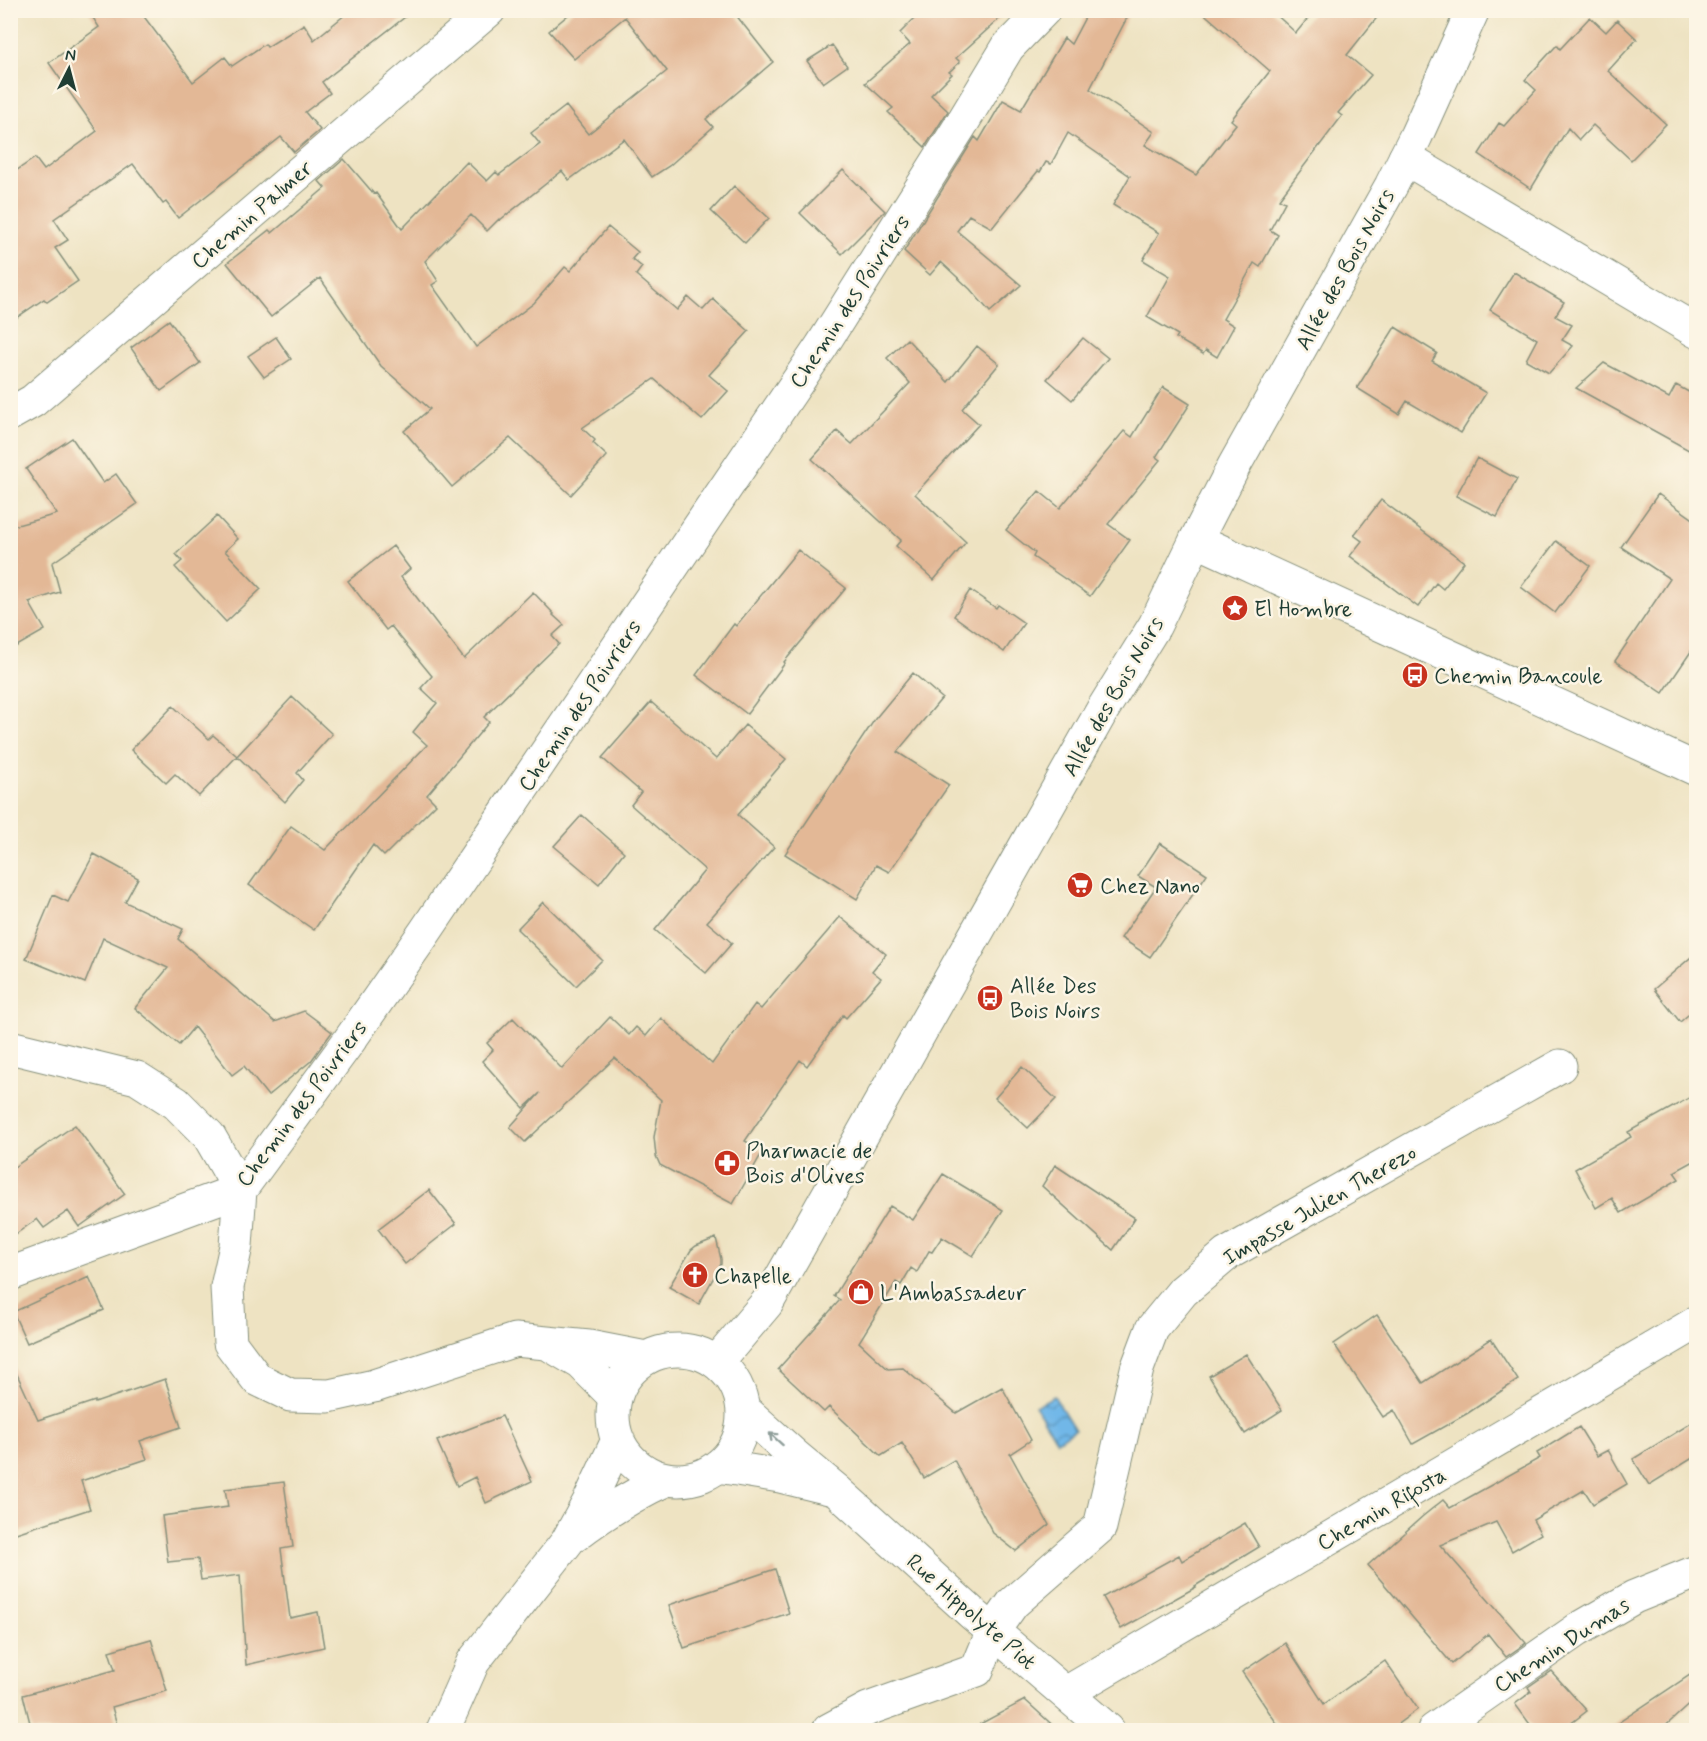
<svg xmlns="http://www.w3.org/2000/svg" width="1707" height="1741" font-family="Mynerve,sans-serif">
  <defs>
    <pattern id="water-waves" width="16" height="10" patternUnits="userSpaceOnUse" patternTransform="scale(1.5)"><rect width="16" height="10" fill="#71b7e8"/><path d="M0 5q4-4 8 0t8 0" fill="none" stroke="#5c96bd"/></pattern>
  </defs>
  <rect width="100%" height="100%" fill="#fcf5e5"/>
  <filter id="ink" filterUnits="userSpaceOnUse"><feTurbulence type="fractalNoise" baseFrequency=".0167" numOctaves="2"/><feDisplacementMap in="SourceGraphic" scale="12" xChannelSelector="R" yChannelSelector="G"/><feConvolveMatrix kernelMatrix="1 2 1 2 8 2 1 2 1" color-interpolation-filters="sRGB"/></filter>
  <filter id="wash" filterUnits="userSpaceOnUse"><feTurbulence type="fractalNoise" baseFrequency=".008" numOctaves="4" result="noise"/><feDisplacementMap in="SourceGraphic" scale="24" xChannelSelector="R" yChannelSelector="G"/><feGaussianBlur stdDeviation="1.35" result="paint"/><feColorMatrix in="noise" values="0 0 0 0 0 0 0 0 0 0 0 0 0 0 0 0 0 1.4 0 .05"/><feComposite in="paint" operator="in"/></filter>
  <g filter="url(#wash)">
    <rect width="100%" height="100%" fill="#eee3c2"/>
    <path fill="url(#water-waves)" stroke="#487a8e" stroke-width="1.5" d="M 1054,1396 L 1075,1430 L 1057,1441 L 1035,1406 Z"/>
    <g id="blocks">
      <path fill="#e3b896" d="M 88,10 L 139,10 L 193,82 L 225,57 L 232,66 L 265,44 L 267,47 L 304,24 L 314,40 L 351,10 L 414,10 L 322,82 L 330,93 L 305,112 L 320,130 L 294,152 L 281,137 L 178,218 L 166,202 L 163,204 L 133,164 L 54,219 L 68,240 L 55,248 L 78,281 L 47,302 L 44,299 L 10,322 L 10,175 L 35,158 L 44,170 L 97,131 L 49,63 L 99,27 Z
        M 574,10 L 732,10 L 773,62 L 706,119 L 713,127 L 669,166 L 652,177 L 624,139 L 569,180 L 562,171 L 500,220 L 499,219 L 487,231 L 471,215 L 425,261 L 438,281 L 432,285 L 476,347 L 534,303 L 565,267 L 570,271 L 608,227 L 638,252 L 632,259 L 642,267 L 636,275 L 677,310 L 688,297 L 703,310 L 713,299 L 749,331 L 709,375 L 728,391 L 702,420 L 654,379 L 582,428 L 595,440 L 593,443 L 607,456 L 571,495 L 510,438 L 452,487 L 404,431 L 430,409 L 381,366 L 320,278 L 271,317 L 227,263 L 269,230 L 272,233 L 325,188 L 319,181 L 344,159 L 374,194 L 376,193 L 402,229 L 467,162 L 487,181 L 496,172 L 499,175 L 540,144 L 531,133 L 566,106 L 588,134 L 667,71 L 625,17 L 574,59 L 549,31 Z
        M 923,10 L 1009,10 L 956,58 L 960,62 L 949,72 L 952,74 L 931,95 L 948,111 L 925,147 L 888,112 L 893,108 L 865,83 L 910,44 L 900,33 Z
        M 1089,10 L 1131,10 L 1090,89 L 1154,132 L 1145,145 L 1196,175 L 1236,124 L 1231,120 L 1270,71 L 1200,10 L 1271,10 L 1296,33 L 1315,10 L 1383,10 L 1347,55 L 1371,75 L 1338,113 L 1342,116 L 1279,199 L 1285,202 L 1270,230 L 1278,235 L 1260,267 L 1254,263 L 1223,319 L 1234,326 L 1217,357 L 1206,350 L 1203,354 L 1176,338 L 1178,335 L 1147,317 L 1170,276 L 1143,260 L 1159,233 L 1113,205 L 1130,176 L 1068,133 L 1051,164 L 1046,162 L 1040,172 L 1038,171 L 992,228 L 969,215 L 957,231 L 1021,285 L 990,312 L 970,289 L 941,262 L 930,275 L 904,251 L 975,137 L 979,141 L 1003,100 L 1021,110 L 1064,38 L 1071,44 Z
        M 1590,17 L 1606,32 L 1617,20 L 1637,39 L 1608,71 L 1666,124 L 1631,160 L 1593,125 L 1579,140 L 1568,128 L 1531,189 L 1479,154 L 1499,123 L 1504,126 L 1536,90 L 1525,80 L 1557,45 L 1560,49 Z
        M 832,45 L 847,66 L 823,83 L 807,61 Z
        M 843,170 L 885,211 L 842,254 L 800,213 Z
        M 734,186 L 769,218 L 745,243 L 711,211 Z
        M 1514,272 L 1564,302 L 1555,316 L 1572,325 L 1562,340 L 1573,346 L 1549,373 L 1526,360 L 1537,339 L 1490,310 Z
        M 169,320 L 200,363 L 161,391 L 131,348 Z
        M 1395,327 L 1437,353 L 1432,361 L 1486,393 L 1461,433 L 1407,401 L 1399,414 L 1357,388 Z
        M 276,337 L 291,359 L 264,377 L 248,356 Z
        M 1083,338 L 1108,358 L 1072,400 L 1047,379 Z
        M 907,339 L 948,382 L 977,346 L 999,364 L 962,409 L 979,424 L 915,494 L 966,542 L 934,580 L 896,546 L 901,540 L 812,459 L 837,431 L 852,444 L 910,383 L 887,358 Z
        M 1604,363 L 1669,398 L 1676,385 L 1696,396 L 1696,454 L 1576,388 Z
        M 1163,387 L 1190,404 L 1156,457 L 1160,460 L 1108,524 L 1130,540 L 1090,596 L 1033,557 L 1035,553 L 1006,530 L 1039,491 L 1060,508 L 1124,431 L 1132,437 Z
        M 72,438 L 103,483 L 116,474 L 137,504 L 52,563 L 60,592 L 29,602 L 45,630 L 10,650 L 10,527 L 57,514 L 26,469 Z
        M 1477,458 L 1517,479 L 1497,517 L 1456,496 Z
        M 1658,494 L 1696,521 L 1696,644 L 1663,693 L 1615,661 L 1670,579 L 1621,547 Z
        M 1381,500 L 1464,562 L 1443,589 L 1436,583 L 1418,607 L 1350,556 L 1362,541 L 1354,535 Z
        M 217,516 L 238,539 L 225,551 L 261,589 L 226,622 L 175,567 L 182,561 L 176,554 Z
        M 1556,541 L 1590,566 L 1555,613 L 1521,587 Z
        M 393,546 L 410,569 L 401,577 L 464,659 L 533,592 L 554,614 L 553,615 L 564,625 L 552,636 L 559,644 L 484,717 L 489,722 L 427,795 L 436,804 L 384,856 L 373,845 L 314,930 L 249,885 L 291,826 L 325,850 L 427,745 L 413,732 L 437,703 L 421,688 L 432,676 L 391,626 L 386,630 L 348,581 Z
        M 798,550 L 846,588 L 784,662 L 785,663 L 747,714 L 696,675 L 734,624 L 736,626 Z
        M 970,590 L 996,608 L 998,605 L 1024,623 L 1004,652 L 954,616 Z
        M 913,673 L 942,698 L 897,752 L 949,785 L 889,872 L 876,865 L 857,899 L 785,854 L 875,719 Z
        M 292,697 L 332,734 L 297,773 L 303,780 L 285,802 L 237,756 Z
        M 651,702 L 716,759 L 745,725 L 786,759 L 738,815 L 774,847 L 707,922 L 732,943 L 706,973 L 655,930 L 705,870 L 631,805 L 641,792 L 602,758 Z
        M 173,706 L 209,739 L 213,735 L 237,756 L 199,796 L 175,774 L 166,783 L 131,750 Z
        M 582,815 L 624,852 L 599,884 L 554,846 Z
        M 1160,843 L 1207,874 L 1150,957 L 1121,938 L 1156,887 L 1138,876 Z
        M 94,854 L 138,878 L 125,902 L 183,929 L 178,939 L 275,1022 L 304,1011 L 332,1032 L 311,1061 L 268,1096 L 244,1066 L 232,1075 L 194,1027 L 179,1045 L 135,1008 L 168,968 L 103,938 L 85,983 L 26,959 L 53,895 L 68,902 Z
        M 543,902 L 602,960 L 576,986 L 517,929 Z
        M 840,917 L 886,954 L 872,971 L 881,978 L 846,1018 L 843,1015 L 807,1066 L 800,1060 L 745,1141 L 763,1151 L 733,1204 L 660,1165 L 656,1156 L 654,1137 L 661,1100 L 615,1058 L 525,1142 L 510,1127 L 540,1093 L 524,1108 L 482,1061 L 493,1050 L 487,1043 L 513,1018 L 562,1069 L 610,1017 L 629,1035 L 636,1027 L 646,1036 L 661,1018 L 712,1064 L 755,1004 L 761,1009 Z
        M 1696,953 L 1696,1008 L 1680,1022 L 1654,989 Z
        M 1022,1067 L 1056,1099 L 1028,1128 L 995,1098 Z
        M 1696,1094 L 1696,1160 L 1674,1172 L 1679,1179 L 1621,1213 L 1612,1198 L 1596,1208 L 1575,1169 L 1631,1137 L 1628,1132 Z
        M 75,1125 L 125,1194 L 79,1227 L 68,1211 L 44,1228 L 37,1219 L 10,1238 L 10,1170 Z
        M 1055,1165 L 1135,1218 L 1113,1250 L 1042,1186 Z
        M 943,1174 L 1003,1210 L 973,1256 L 942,1237 L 932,1252 L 929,1251 L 917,1272 L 911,1268 L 901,1285 L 896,1282 L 859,1342 L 888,1369 L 903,1368 L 956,1413 L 1002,1387 L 1031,1440 L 1010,1454 L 1049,1525 L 1016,1551 L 993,1533 L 954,1460 L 924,1478 L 902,1443 L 881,1456 L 829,1407 L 824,1412 L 778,1369 L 840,1300 L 834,1296 L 890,1206 L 913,1220 Z
        M 429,1190 L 456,1224 L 405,1264 L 378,1229 Z
        M 716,1238 L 721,1259 L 721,1264 L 699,1304 L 669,1287 L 691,1250 L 696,1246 Z
        M 89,1277 L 104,1310 L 27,1343 L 13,1312 Z
        M 1377,1315 L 1423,1383 L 1491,1339 L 1518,1380 L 1468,1413 L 1413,1444 L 1394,1410 L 1383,1417 L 1334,1344 Z
        M 1246,1354 L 1282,1410 L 1245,1434 L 1209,1376 Z
        M 10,1359 L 38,1420 L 95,1401 L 95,1403 L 165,1379 L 181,1427 L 140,1441 L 147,1459 L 81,1481 L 90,1509 L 10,1535 Z
        M 502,1416 L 532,1481 L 486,1503 L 475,1477 L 457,1486 L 437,1441 Z
        M 1696,1420 L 1696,1456 L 1649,1485 L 1633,1459 Z
        M 1579,1427 L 1597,1456 L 1608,1450 L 1627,1484 L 1593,1504 L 1584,1490 L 1533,1520 L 1541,1534 L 1512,1551 L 1496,1522 L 1440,1545 L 1526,1643 L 1506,1657 L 1488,1634 L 1452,1664 L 1368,1565 L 1423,1516 L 1443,1500 L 1450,1508 L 1540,1458 L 1537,1453 Z
        M 284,1482 L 293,1547 L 281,1549 L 290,1618 L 318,1612 L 324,1647 L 246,1665 L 240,1575 L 201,1580 L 198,1559 L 168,1562 L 162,1516 L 228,1507 L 225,1489 Z
        M 1245,1523 L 1259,1547 L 1195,1586 L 1196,1587 L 1121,1629 L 1103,1597 L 1179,1555 L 1182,1561 Z
        M 775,1569 L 789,1613 L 684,1648 L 669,1605 Z
        M 151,1639 L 167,1691 L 112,1707 L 117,1725 L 95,1731 L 32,1731 L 23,1695 L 115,1670 L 109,1651 Z
        M 1285,1643 L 1324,1704 L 1385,1661 L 1418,1709 L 1388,1731 L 1282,1731 L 1242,1672 Z
        M 1551,1671 L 1587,1711 L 1561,1731 L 1535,1731 L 1515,1704 L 1531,1692 L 1528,1687 Z
        M 1696,1671 L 1696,1698 L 1660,1731 L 1606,1731 Z
        M 1025,1700 L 1059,1731 L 967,1731 Z"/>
    </g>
  </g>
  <g filter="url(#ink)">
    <use href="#blocks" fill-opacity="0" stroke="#86907b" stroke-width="1.5"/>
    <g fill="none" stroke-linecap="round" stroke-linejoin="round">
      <defs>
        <path id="minor" d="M 1405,158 L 1696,331
          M 10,414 L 33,401 L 489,10
          M 1196,540 L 1696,769
          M 10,1047 L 137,1078 L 176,1103 L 209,1136 L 240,1190 L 236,1246 L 227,1287 L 230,1343 L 257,1379 L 290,1395 L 329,1396 L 374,1386 L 515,1340 L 589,1347 L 646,1358
          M 10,1274 L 240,1190 L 349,1041 L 425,932 L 821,347 L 964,120 L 1008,47 L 1044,10
          M 552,1346 L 581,1363 L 615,1397
          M 1066,1693 L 1696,1323
          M 829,1730 L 868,1709 L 977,1670 L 993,1631 L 1013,1603 L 1100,1527 L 1137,1369 L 1152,1329 L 1183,1291 L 1227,1254 L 1560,1066
          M 1434,1730 L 1577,1630 L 1634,1597 L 1696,1572"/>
        <path id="major" d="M613 1415a65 65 0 1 1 130 0a65 65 0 1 1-130 0Z
          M 717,1362 L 767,1303 L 1103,709 L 1155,625 L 1196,540 L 1234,466 L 1391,186 L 1416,136 L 1473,10
          M 743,1409 L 795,1456 L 836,1490 L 974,1615 L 1108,1730
          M 718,1466 L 780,1476 L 829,1488
          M 575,1535 C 604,1513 634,1494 667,1479
          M 443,1730 L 473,1662 L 567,1542 L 589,1502 L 618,1440"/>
      </defs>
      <use href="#minor" stroke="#86907b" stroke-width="35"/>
      <use href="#major" stroke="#86907b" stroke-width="35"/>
      <use href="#minor" stroke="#fff" stroke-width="33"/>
      <use href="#major" stroke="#fff" stroke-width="33"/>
    </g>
    <defs><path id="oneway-shaft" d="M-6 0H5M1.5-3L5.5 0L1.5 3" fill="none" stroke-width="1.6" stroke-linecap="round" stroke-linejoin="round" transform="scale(1.5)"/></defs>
    <use stroke="#8f9e9a" href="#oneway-shaft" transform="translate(776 1439) rotate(-138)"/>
  </g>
  <defs>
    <symbol id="sight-disc" viewBox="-11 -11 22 22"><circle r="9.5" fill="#c8321e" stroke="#fcf5e5"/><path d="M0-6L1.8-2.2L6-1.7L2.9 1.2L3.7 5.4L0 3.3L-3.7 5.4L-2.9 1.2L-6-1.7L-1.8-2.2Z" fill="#fff"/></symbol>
    <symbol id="bus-disc" viewBox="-11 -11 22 22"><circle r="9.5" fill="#c8321e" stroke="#fcf5e5"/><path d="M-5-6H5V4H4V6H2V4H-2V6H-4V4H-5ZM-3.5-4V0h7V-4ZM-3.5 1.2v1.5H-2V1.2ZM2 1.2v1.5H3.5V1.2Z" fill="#fff"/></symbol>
    <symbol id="supermarket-disc" viewBox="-11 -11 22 22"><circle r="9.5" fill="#c8321e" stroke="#fcf5e5"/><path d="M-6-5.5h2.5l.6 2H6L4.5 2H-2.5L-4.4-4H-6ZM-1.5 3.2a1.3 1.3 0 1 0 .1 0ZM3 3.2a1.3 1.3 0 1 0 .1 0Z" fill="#fff"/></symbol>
    <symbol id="pharmacy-disc" viewBox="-11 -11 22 22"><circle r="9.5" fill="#c8321e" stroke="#fcf5e5"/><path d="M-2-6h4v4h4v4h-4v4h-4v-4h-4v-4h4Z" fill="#fff"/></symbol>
    <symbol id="church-disc" viewBox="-11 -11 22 22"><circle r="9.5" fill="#c8321e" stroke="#fcf5e5"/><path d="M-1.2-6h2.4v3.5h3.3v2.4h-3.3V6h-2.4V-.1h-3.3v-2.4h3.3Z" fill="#fff"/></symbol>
    <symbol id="shop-disc" viewBox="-11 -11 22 22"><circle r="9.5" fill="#c8321e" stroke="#fcf5e5"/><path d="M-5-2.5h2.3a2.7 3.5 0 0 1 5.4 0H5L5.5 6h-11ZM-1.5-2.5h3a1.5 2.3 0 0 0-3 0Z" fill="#fff"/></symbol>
  </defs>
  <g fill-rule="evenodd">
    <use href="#sight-disc" x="1220" y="593" width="30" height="30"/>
    <use href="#bus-disc" x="1400" y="660" width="30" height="30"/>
    <use href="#supermarket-disc" x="1065" y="870" width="30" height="30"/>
    <use href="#bus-disc" x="975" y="983" width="30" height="30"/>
    <use href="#pharmacy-disc" x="712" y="1148" width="30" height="30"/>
    <use href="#church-disc" x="680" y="1260" width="30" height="30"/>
    <use href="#shop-disc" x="846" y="1277" width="30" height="30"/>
  </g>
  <g text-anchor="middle" stroke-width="5" stroke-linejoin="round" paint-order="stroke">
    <g font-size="22" fill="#1f3d34" stroke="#fcf5e5">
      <text transform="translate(251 214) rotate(-41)" y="8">Chemin Palmer</text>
      <text transform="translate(1344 269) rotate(-61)" y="8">Allée des Bois Noirs</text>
      <text transform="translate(849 301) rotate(-57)" y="8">Chemin des Poivriers</text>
      <text transform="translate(1112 696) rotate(-60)" y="8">Allée des Bois Noirs</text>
      <text transform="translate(579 705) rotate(-56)" y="8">Chemin des Poivriers</text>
      <text transform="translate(301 1103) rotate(-53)" y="8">Chemin des Poivriers</text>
      <text transform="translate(1319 1204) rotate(-30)" y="8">Impasse Julien Therezo</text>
      <text transform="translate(1381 1508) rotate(-30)" y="8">Chemin Rifosta</text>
      <text transform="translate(972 1611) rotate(41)" y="8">Rue Hippolyte Piot</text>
      <text transform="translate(1561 1644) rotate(-33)" y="8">Chemin Dumas</text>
    </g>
    <g font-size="22" fill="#1f3d34" stroke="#fcf5e5" text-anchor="start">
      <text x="1254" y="616">El Hombre</text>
      <text x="1434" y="683">Chemin Bancoule</text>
      <text x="1100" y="893">Chez Nano</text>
      <text x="1010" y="993">Allée Des<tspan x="1010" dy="25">Bois Noirs</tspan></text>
      <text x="746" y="1158">Pharmacie de<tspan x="746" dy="25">Bois d'Olives</tspan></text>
      <text x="714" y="1283">Chapelle</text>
      <text x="880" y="1300">L'Ambassadeur</text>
    </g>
  </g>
  <rect width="1707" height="1741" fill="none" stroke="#fcf5e5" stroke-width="36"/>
  <g transform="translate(69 69) rotate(6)" stroke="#fcf5e5" stroke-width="4.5" paint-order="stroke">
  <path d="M0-4.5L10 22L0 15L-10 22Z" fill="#1f3d34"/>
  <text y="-9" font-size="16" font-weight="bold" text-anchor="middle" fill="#1f3d34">N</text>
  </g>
</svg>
